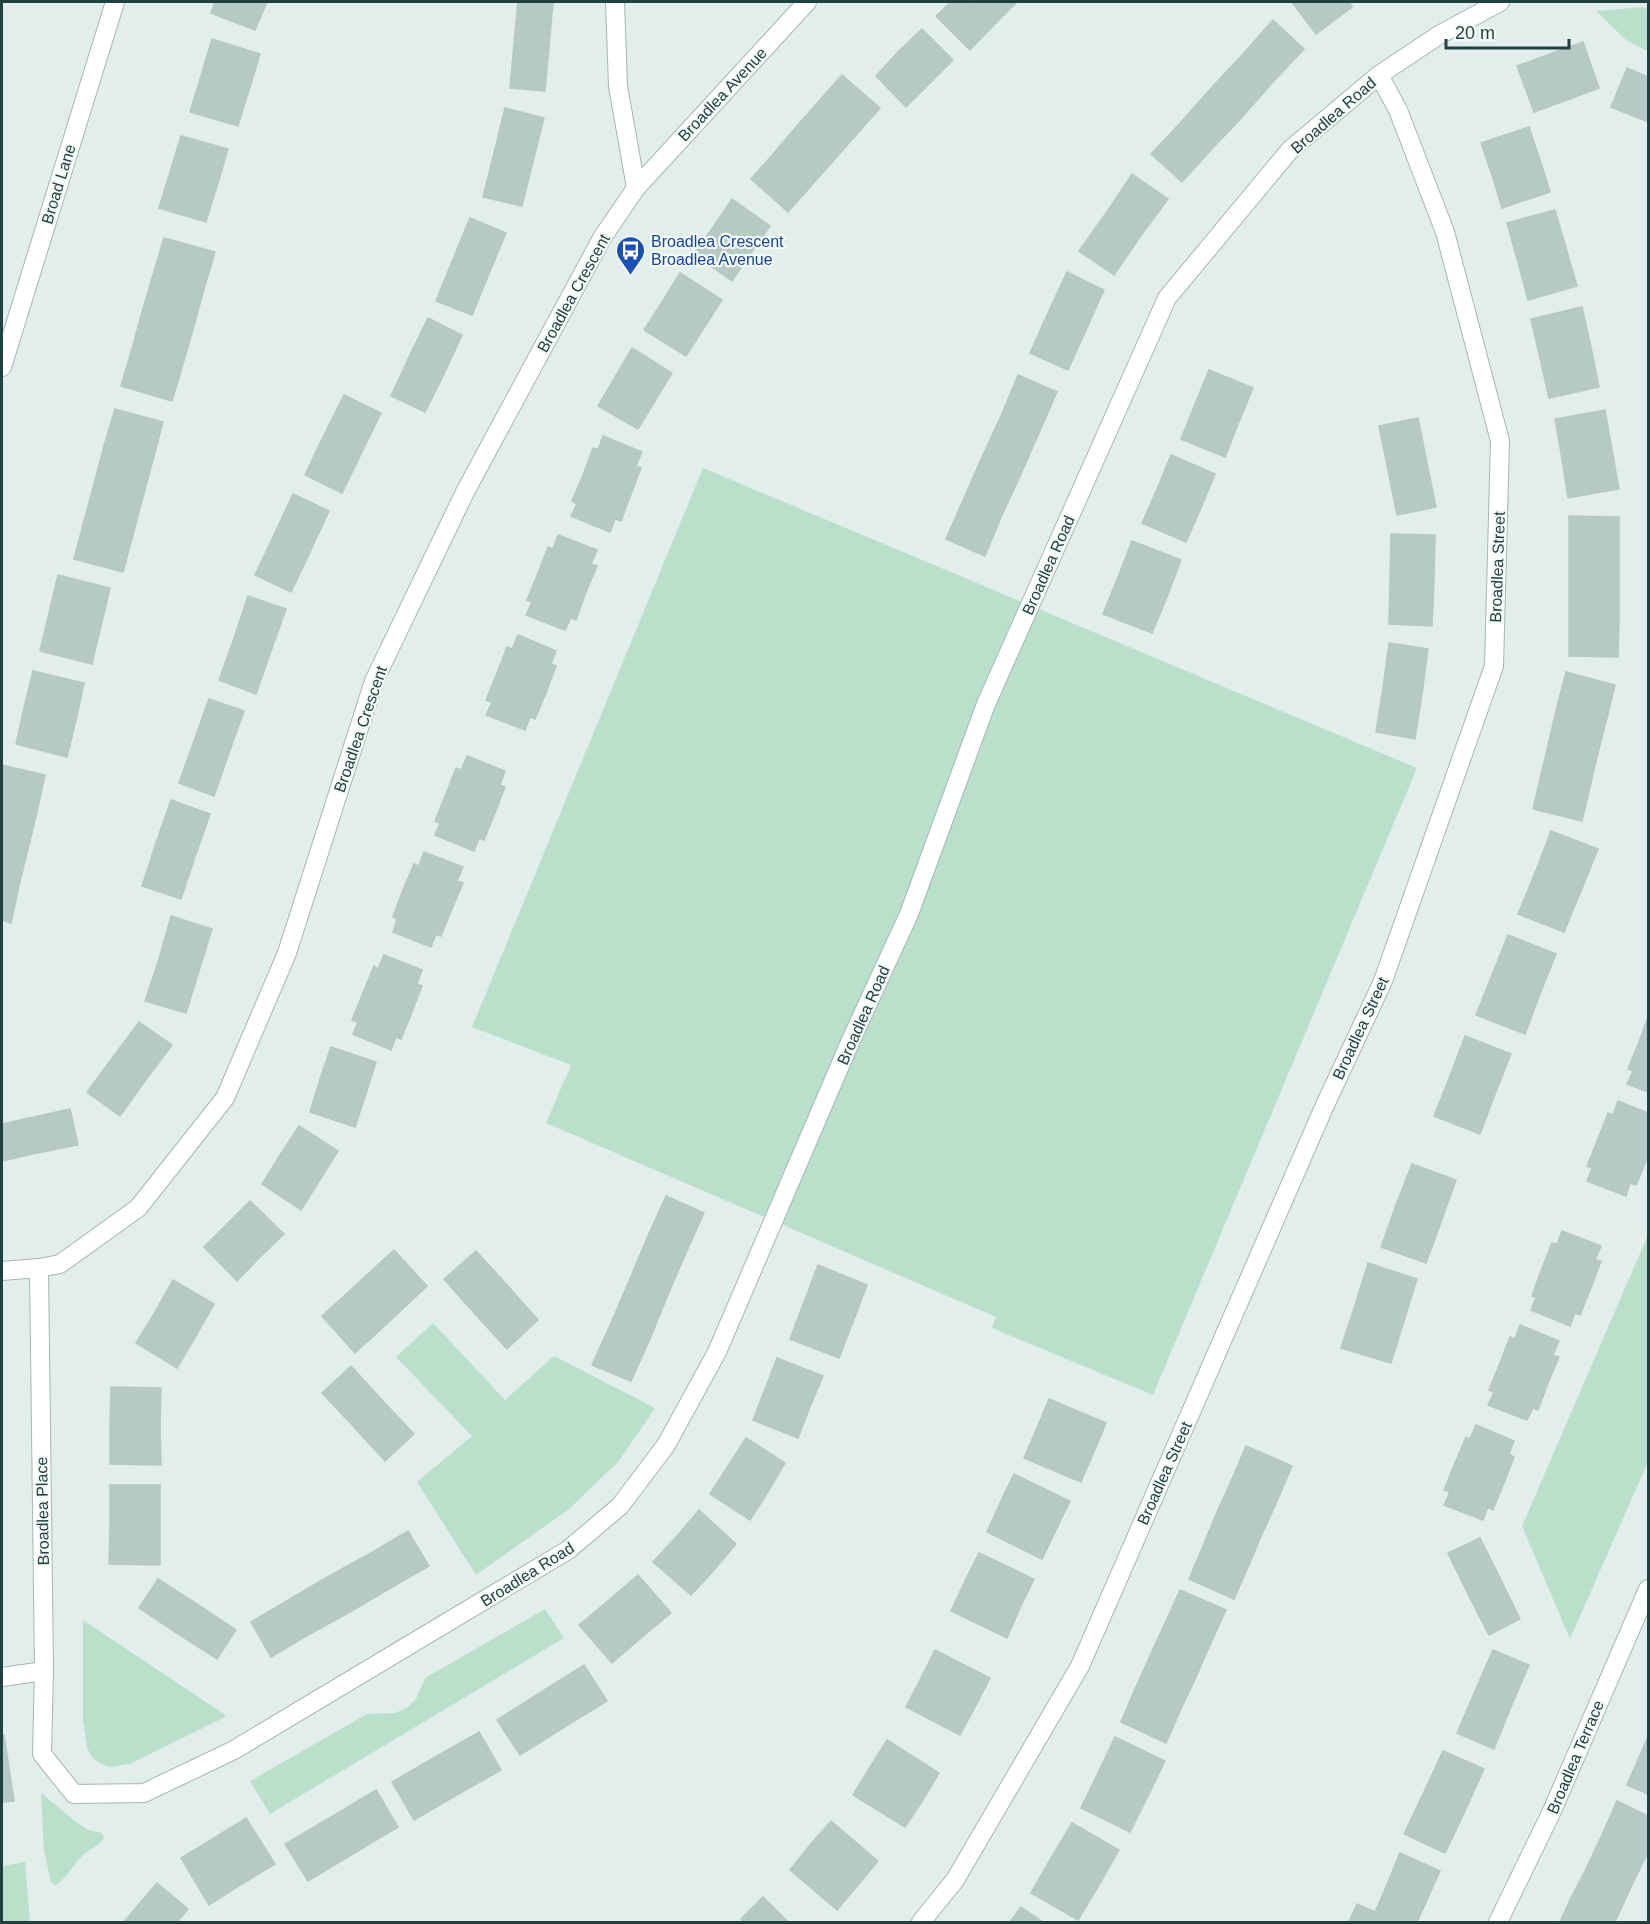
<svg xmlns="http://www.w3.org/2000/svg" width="1650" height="1924" font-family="Arial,sans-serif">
  <rect width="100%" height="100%" fill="#e2eeeb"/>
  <path fill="#bae0cc" d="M 1643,7 L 1648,9 L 1648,51 L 1626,40 L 1596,11 Z
    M 703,468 L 1417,768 L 1153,1395 L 992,1328 L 996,1317 L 546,1123 L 571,1065 L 472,1027 Z
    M 1648,1235 L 1648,1462 L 1570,1639 L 1522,1526 Z
    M 433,1323 L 505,1400 L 554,1356 L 655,1408 L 619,1461 L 569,1509 L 476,1575 L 417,1482 L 472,1436 L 396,1357 Z
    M 545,1609 L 564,1638 L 270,1814 L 250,1781 L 367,1714 L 395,1713 L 407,1708 L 416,1699 L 425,1678 Z
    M 83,1620 L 227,1716 L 130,1764 L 109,1767 L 99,1763 L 92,1757 L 87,1748 L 83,1720 Z
    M 41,1793 L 76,1822 L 88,1830 L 102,1833 L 104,1838 C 99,1847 88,1849 81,1857 C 73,1865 65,1881 55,1885 L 51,1882 L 44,1851 Z
    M 25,1862 L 30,1922 L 2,1922 L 2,1866 Z"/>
  <path fill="#b7c9c5" stroke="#b4c8c4" stroke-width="1.5" d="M 215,2 L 267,2 L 255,30 L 211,13 Z
    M 518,2 L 553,2 L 549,46 L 514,43 Z
    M 951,2 L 970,2 L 994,25 L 970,50 L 936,16 Z
    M 970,2 L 1017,2 L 994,25 Z
    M 1292,2 L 1349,2 L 1352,7 L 1316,34 Z
    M 1273,20 L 1304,49 L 1273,82 L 1243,54 Z
    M 922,29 L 953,60 L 930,83 L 898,52 Z
    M 212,39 L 260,54 L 249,90 L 201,76 Z
    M 1583,42 L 1599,88 L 1567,100 L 1550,54 Z
    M 514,43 L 549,46 L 545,91 L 510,88 Z
    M 898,52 L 930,83 L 906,107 L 876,76 Z
    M 1243,54 L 1273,82 L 1243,116 L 1212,87 Z
    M 1550,54 L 1567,100 L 1534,112 L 1517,66 Z
    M 1627,68 L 1648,77 L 1648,122 L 1611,107 Z
    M 842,75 L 880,108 L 857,134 L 819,101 Z
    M 201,76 L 249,90 L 238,126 L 190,112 Z
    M 1212,87 L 1243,116 L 1212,149 L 1182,121 Z
    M 819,101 L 857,134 L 834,160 L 796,127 Z
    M 505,108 L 544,118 L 533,162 L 494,153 Z
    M 1182,121 L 1212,149 L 1182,182 L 1151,154 Z
    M 796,127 L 834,160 L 811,186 L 774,153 Z
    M 1529,127 L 1540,160 L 1492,175 L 1481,143 Z
    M 181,136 L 228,149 L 217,186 L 170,172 Z
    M 494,153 L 533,162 L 522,206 L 483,197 Z
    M 774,153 L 811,186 L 788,212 L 751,179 Z
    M 1540,160 L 1550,192 L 1502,208 L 1492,175 Z
    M 170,172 L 217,186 L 206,222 L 159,208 Z
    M 1132,174 L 1168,199 L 1140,237 L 1106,213 Z
    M 732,199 L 770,226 L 751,253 L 713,227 Z
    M 1555,210 L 1566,248 L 1518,262 L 1507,223 Z
    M 1106,213 L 1140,237 L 1114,275 L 1079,251 Z
    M 470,218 L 506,233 L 489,274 L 453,259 Z
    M 713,227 L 751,253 L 732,281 L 694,254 Z
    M 164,238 L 215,252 L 204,289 L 153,275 Z
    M 1566,248 L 1577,286 L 1528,300 L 1518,262 Z
    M 453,259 L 489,274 L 472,315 L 436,301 Z
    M 1067,272 L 1104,290 L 1086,330 L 1048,313 Z
    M 680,273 L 722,300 L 704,328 L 662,302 Z
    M 153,275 L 204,289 L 194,326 L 142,312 Z
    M 662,302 L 704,328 L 686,356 L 644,330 Z
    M 1582,307 L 1591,347 L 1540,358 L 1531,319 Z
    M 142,312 L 194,326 L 183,364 L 132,349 Z
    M 1048,313 L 1086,330 L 1068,370 L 1030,353 Z
    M 428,318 L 462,335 L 444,374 L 409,357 Z
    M 1591,347 L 1599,387 L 1549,398 L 1540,358 Z
    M 632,348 L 672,373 L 655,401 L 615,377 Z
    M 132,349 L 183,364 L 172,401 L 121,386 Z
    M 409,357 L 444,374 L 425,412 L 391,396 Z
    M 1209,370 L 1253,388 L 1239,422 L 1195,404 Z
    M 1018,375 L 1057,392 L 1039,433 L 1001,416 Z
    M 615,377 L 655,401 L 638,429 L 598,406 Z
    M 344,395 L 381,413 L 362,452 L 324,435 Z
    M 1195,404 L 1239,422 L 1225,457 L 1181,439 Z
    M 115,409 L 163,422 L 153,460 L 104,446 Z
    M 1605,410 L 1612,450 L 1562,459 L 1555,419 Z
    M 1001,416 L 1039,433 L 1021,474 L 982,457 Z
    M 1418,418 L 1427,463 L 1388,470 L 1379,426 Z
    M 324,435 L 362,452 L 342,493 L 305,475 Z
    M 603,436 L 642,452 L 636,466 L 641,468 L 631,494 L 583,475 L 593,448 L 598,450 Z
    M 104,446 L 153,460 L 143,497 L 94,484 Z
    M 1612,450 L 1619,489 L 1568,498 L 1562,459 Z
    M 1171,455 L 1215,474 L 1201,508 L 1157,489 Z
    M 982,457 L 1021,474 L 1002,515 L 964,498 Z
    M 1427,463 L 1436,507 L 1397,515 L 1388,470 Z
    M 583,475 L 631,494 L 621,521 L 615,519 L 610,532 L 571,516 L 577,504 L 572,501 Z
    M 94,484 L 143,497 L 133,535 L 84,521 Z
    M 1157,489 L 1201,508 L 1186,542 L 1142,523 Z
    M 293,494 L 329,511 L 310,552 L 274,535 Z
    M 964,498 L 1002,515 L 985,556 L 946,539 Z
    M 1569,516 L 1619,517 L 1619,552 L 1569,551 Z
    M 84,521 L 133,535 L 123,572 L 74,559 Z
    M 1391,534 L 1435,535 L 1434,581 L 1390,579 Z
    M 274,535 L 310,552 L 291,592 L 255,575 Z
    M 558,535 L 597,550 L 591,564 L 597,566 L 586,592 L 538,573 L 548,547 L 553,549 Z
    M 1132,541 L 1181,560 L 1167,597 L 1118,577 Z
    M 1569,551 L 1619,552 L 1619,587 L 1569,586 Z
    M 538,573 L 586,592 L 576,620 L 571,618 L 565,630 L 526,615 L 532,602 L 527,600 Z
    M 58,575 L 110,588 L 101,626 L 49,613 Z
    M 1118,577 L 1167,597 L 1152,633 L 1103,614 Z
    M 1390,579 L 1434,581 L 1432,626 L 1389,624 Z
    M 1569,586 L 1619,587 L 1619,622 L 1569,621 Z
    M 248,596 L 286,609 L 271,651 L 234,638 Z
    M 49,613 L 101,626 L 92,664 L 40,651 Z
    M 1569,621 L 1619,622 L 1618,657 L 1569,656 Z
    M 518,635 L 556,651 L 551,664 L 556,666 L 546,693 L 497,673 L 507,647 L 512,649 Z
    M 234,638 L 271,651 L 256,694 L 219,680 Z
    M 1389,643 L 1428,649 L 1422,694 L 1383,688 Z
    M 33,671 L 84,683 L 76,720 L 24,708 Z
    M 1566,672 L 1615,685 L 1607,718 L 1557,707 Z
    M 497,673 L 546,693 L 535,719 L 530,717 L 525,730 L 486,715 L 492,702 L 486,700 Z
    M 1383,688 L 1422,694 L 1415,739 L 1376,732 Z
    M 209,699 L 244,711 L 229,753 L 194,741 Z
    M 1557,707 L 1607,718 L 1598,753 L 1549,741 Z
    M 24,708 L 76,720 L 67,757 L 16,744 Z
    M 194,741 L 229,753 L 214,796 L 179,783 Z
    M 1549,741 L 1598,753 L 1590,787 L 1541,775 Z
    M 467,756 L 505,771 L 500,785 L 505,787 L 495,813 L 446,794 L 456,768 L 461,770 Z
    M 2,765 L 45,775 L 37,812 L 2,804 Z
    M 1541,775 L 1590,787 L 1582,821 L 1533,809 Z
    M 446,794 L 495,813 L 484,840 L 479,838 L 474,851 L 435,835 L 440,823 L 435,821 Z
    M 171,800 L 210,814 L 195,857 L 156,843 Z
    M 2,804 L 37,812 L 28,849 L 2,843 Z
    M 1551,831 L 1598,849 L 1581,891 L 1535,873 Z
    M 2,843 L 28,849 L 19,886 L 2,882 Z
    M 156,843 L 195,857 L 181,899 L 142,886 Z
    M 424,852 L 463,867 L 457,881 L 463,883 L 452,909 L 403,890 L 414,864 L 419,866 Z
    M 1535,873 L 1581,891 L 1564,932 L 1518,914 Z
    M 2,882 L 19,886 L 11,923 L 2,920 Z
    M 403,890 L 452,909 L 441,936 L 436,934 L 431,947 L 393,932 L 397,919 L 393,917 Z
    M 171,916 L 212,929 L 199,971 L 159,959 Z
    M 1508,935 L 1556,954 L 1540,994 L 1492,975 Z
    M 384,955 L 422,970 L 417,984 L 422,986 L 412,1012 L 363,993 L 374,966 L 378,969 Z
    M 159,959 L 199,971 L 186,1013 L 145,1001 Z
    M 1492,975 L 1540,994 L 1525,1034 L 1476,1015 Z
    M 363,993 L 412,1012 L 401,1039 L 396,1037 L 391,1050 L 353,1034 L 358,1022 L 352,1020 Z
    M 1648,1017 L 1648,1046 L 1639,1042 Z
    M 139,1022 L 172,1045 L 145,1081 L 113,1057 Z
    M 1465,1036 L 1511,1054 L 1495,1094 L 1450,1076 Z
    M 1639,1042 L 1648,1046 L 1648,1092 L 1627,1084 L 1633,1071 L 1628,1069 Z
    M 331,1047 L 376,1062 L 366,1094 L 320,1079 Z
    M 113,1057 L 145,1081 L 120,1116 L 87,1092 Z
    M 1450,1076 L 1495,1094 L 1480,1134 L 1434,1116 Z
    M 320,1079 L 366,1094 L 355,1127 L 310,1112 Z
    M 1618,1101 L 1648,1113 L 1648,1154 L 1647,1159 L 1598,1139 L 1608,1113 L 1613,1115 Z
    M 70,1109 L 78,1145 L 37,1153 L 29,1118 Z
    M 29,1118 L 37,1153 L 2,1161 L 2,1124 Z
    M 299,1126 L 338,1151 L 320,1180 L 280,1155 Z
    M 1598,1139 L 1647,1159 L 1636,1185 L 1630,1183 L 1626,1196 L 1587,1181 L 1592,1168 L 1587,1166 Z
    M 280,1155 L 320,1180 L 301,1210 L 262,1184 Z
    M 1412,1164 L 1456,1180 L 1441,1222 L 1396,1205 Z
    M 666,1196 L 704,1213 L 685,1255 L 647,1238 Z
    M 250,1201 L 284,1234 L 260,1257 L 227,1224 Z
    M 1396,1205 L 1441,1222 L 1426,1263 L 1381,1247 Z
    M 227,1224 L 260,1257 L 237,1281 L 204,1247 Z
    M 1562,1231 L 1601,1246 L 1595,1260 L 1601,1261 L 1591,1288 L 1542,1268 L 1552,1243 L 1557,1244 Z
    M 647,1238 L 685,1255 L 667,1297 L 629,1281 Z
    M 394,1250 L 427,1286 L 391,1320 L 358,1283 Z
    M 476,1251 L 507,1285 L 475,1314 L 444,1279 Z
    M 1368,1263 L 1417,1279 L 1404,1321 L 1355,1305 Z
    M 818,1265 L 867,1285 L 853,1322 L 804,1302 Z
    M 1542,1268 L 1591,1288 L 1580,1315 L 1575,1313 L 1570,1326 L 1531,1310 L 1536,1297 L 1532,1296 Z
    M 173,1280 L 214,1304 L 196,1336 L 155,1312 Z
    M 629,1281 L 667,1297 L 650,1339 L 611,1323 Z
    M 358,1283 L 391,1320 L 355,1353 L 322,1316 Z
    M 507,1285 L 538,1320 L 507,1349 L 475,1314 Z
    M 804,1302 L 853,1322 L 839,1358 L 790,1339 Z
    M 1355,1305 L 1404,1321 L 1391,1363 L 1341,1348 Z
    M 155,1312 L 196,1336 L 177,1368 L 136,1343 Z
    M 611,1323 L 650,1339 L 631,1381 L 592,1365 Z
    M 1520,1325 L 1559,1341 L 1553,1355 L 1559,1357 L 1548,1383 L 1500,1363 L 1510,1337 L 1515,1339 Z
    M 777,1358 L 823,1376 L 810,1407 L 765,1389 Z
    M 1500,1363 L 1548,1383 L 1538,1410 L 1533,1408 L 1527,1420 L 1488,1405 L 1494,1392 L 1489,1390 Z
    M 351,1366 L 382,1400 L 354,1427 L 322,1393 Z
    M 111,1387 L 161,1388 L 160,1426 L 110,1426 Z
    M 765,1389 L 810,1407 L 798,1438 L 753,1420 Z
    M 1049,1399 L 1106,1423 L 1094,1452 L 1037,1428 Z
    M 382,1400 L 414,1434 L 385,1461 L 354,1427 Z
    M 1476,1425 L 1514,1441 L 1509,1454 L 1514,1457 L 1504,1483 L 1455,1463 L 1466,1437 L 1470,1439 Z
    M 110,1426 L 160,1426 L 161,1465 L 110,1464 Z
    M 1037,1428 L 1094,1452 L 1081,1482 L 1024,1458 Z
    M 746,1438 L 785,1463 L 768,1492 L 728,1466 Z
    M 1246,1446 L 1292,1466 L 1278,1499 L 1232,1479 Z
    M 1455,1463 L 1504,1483 L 1493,1510 L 1488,1507 L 1483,1520 L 1444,1505 L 1450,1492 L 1444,1490 Z
    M 728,1466 L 768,1492 L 750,1520 L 710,1494 Z
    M 1014,1474 L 1070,1501 L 1056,1530 L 1000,1503 Z
    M 1232,1479 L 1278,1499 L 1263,1532 L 1217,1512 Z
    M 110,1485 L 160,1485 L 160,1525 L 110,1524 Z
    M 1000,1503 L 1056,1530 L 1042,1559 L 987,1532 Z
    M 699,1510 L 736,1544 L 714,1570 L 677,1536 Z
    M 1217,1512 L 1263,1532 L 1249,1565 L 1203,1546 Z
    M 110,1524 L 160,1525 L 160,1565 L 109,1564 Z
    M 408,1531 L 429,1566 L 389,1589 L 369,1554 Z
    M 677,1536 L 714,1570 L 691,1595 L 653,1562 Z
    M 1480,1538 L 1500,1578 L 1468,1594 L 1448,1553 Z
    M 1203,1546 L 1249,1565 L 1234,1599 L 1189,1579 Z
    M 979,1553 L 1034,1579 L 1020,1608 L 965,1581 Z
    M 369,1554 L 389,1589 L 350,1612 L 329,1576 Z
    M 638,1575 L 671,1613 L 641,1638 L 609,1600 Z
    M 329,1576 L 350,1612 L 310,1634 L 290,1599 Z
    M 1500,1578 L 1520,1619 L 1489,1635 L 1468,1594 Z
    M 158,1579 L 197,1604 L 178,1634 L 139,1608 Z
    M 965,1581 L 1020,1608 L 1007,1638 L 951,1611 Z
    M 1180,1590 L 1226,1610 L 1211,1643 L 1165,1623 Z
    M 290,1599 L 310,1634 L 271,1657 L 251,1622 Z
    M 609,1600 L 641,1638 L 612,1663 L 579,1625 Z
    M 197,1604 L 236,1630 L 217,1659 L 178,1634 Z
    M 1165,1623 L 1211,1643 L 1196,1677 L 1150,1656 Z
    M 935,1650 L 990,1678 L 975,1707 L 921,1678 Z
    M 1493,1650 L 1529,1665 L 1511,1707 L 1475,1691 Z
    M 1150,1656 L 1196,1677 L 1181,1709 L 1135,1689 Z
    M 584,1665 L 607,1701 L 563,1728 L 541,1692 Z
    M 921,1678 L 975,1707 L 960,1735 L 906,1707 Z
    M 1135,1689 L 1181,1709 L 1166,1743 L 1121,1722 Z
    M 1475,1691 L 1511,1707 L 1494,1749 L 1457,1733 Z
    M 541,1692 L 563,1728 L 520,1755 L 497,1720 Z
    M 479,1732 L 501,1770 L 457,1795 L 435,1757 Z
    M 2,1735 L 4,1735 L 14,1801 L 2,1802 Z
    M 1648,1736 L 1648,1756 L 1641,1753 Z
    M 1115,1737 L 1165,1761 L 1148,1796 L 1098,1773 Z
    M 887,1740 L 939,1773 L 923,1800 L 870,1767 Z
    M 1443,1751 L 1484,1769 L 1465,1811 L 1424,1792 Z
    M 1641,1753 L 1648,1756 L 1648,1794 L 1627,1785 Z
    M 435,1757 L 457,1795 L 414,1820 L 392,1782 Z
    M 870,1767 L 923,1800 L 905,1827 L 853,1795 Z
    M 1098,1773 L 1148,1796 L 1130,1832 L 1081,1808 Z
    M 376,1790 L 398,1827 L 353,1854 L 331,1817 Z
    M 1424,1792 L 1465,1811 L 1445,1853 L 1404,1834 Z
    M 1617,1801 L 1648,1816 L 1648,1851 L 1646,1856 L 1602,1835 Z
    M 331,1817 L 353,1854 L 308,1881 L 285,1844 Z
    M 246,1818 L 275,1864 L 242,1884 L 214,1838 Z
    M 831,1821 L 878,1861 L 858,1885 L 810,1845 Z
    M 1072,1823 L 1119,1850 L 1099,1885 L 1051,1858 Z
    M 1602,1835 L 1646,1856 L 1630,1889 L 1586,1869 Z
    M 214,1838 L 242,1884 L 209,1905 L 181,1858 Z
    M 810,1845 L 858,1885 L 837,1910 L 790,1870 Z
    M 1400,1853 L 1440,1871 L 1422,1911 L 1383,1894 Z
    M 1051,1858 L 1099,1885 L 1078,1920 L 1031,1893 Z
    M 1586,1869 L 1630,1889 L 1615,1922 L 1569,1902 Z
    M 157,1883 L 188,1909 L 177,1922 L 149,1922 L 134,1910 Z
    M 1383,1894 L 1422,1911 L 1417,1922 L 1349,1922 L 1357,1904 L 1375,1912 Z
    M 763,1897 L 788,1922 L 744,1922 L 741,1919 Z
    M 1569,1902 L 1613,1922 L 1560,1922 Z
    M 1021,1907 L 1043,1922 L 1010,1922 Z
    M 134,1910 L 149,1922 L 124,1922 Z"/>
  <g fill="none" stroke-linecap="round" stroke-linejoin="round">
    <defs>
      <path id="minor" d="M 615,2 L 618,86 L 636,188
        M 2,367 L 115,2
        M 39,1268 L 44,1671 L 42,1754 L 74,1794 L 144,1793 L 234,1750 L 568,1550 L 620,1506 L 666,1445 L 717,1352 L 851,1040 L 909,914 L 986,704 L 1167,298 L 1290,150 L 1379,75 L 1439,35 L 1500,2
        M 2,1271 L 39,1268 L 60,1264 L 138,1208 L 225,1098 L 287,953 L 374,681 L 465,492 L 602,238 L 636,188 L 807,2
        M 2,1677 L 44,1671
        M 921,1922 L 955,1880 L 1080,1666 L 1325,1105 L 1383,981 L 1494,666 L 1500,441 L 1445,232 L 1398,110 L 1379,75
        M 1498,1922 L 1552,1811 L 1648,1589"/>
    </defs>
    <use href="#minor" stroke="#a4b7b4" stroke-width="20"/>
    <use href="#minor" stroke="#fff" stroke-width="18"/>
  </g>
  <defs>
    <symbol id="bus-pin" viewBox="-11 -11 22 30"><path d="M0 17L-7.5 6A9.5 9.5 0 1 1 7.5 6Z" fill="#1a4fb4" stroke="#f3faf8"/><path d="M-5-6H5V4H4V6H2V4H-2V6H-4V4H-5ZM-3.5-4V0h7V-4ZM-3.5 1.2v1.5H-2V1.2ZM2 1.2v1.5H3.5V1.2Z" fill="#fff"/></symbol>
  </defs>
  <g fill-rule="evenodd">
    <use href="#bus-pin" x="614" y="234" width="33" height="45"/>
  </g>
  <g text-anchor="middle" stroke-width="4.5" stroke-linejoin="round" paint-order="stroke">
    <g font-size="16" fill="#21413e" stroke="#f3faf8">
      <text transform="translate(722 94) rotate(-47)" y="6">Broadlea Avenue</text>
      <text transform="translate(1333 115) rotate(-41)" y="6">Broadlea Road</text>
      <text transform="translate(58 184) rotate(-73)" y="6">Broad Lane</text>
      <text transform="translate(573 293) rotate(-61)" y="6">Broadlea Crescent</text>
      <text transform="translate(1048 565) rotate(-66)" y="6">Broadlea Road</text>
      <text transform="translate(1497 567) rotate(-88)" y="6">Broadlea Street</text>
      <text transform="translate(360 729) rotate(-71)" y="6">Broadlea Crescent</text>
      <text transform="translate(863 1015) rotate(-66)" y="6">Broadlea Road</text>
      <text transform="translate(1360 1028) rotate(-65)" y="6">Broadlea Street</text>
      <text transform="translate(1164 1473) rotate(-66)" y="6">Broadlea Street</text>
      <text transform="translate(42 1511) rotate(-91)" y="6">Broadlea Place</text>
      <text transform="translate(527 1574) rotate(-32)" y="6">Broadlea Road</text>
      <text transform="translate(1575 1757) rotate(-67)" y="6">Broadlea Terrace</text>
    </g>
    <g font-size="16" fill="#164399" stroke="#f3faf8" text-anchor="start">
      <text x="651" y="247">Broadlea Crescent<tspan x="651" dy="18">Broadlea Avenue</tspan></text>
    </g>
  </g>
  <rect width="1650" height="1924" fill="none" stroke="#21413e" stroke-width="6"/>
  <path d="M1446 39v9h123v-9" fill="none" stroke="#21413e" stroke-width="3"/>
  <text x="1455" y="39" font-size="18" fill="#21413e" stroke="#f3faf8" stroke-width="4.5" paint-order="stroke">20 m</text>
</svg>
